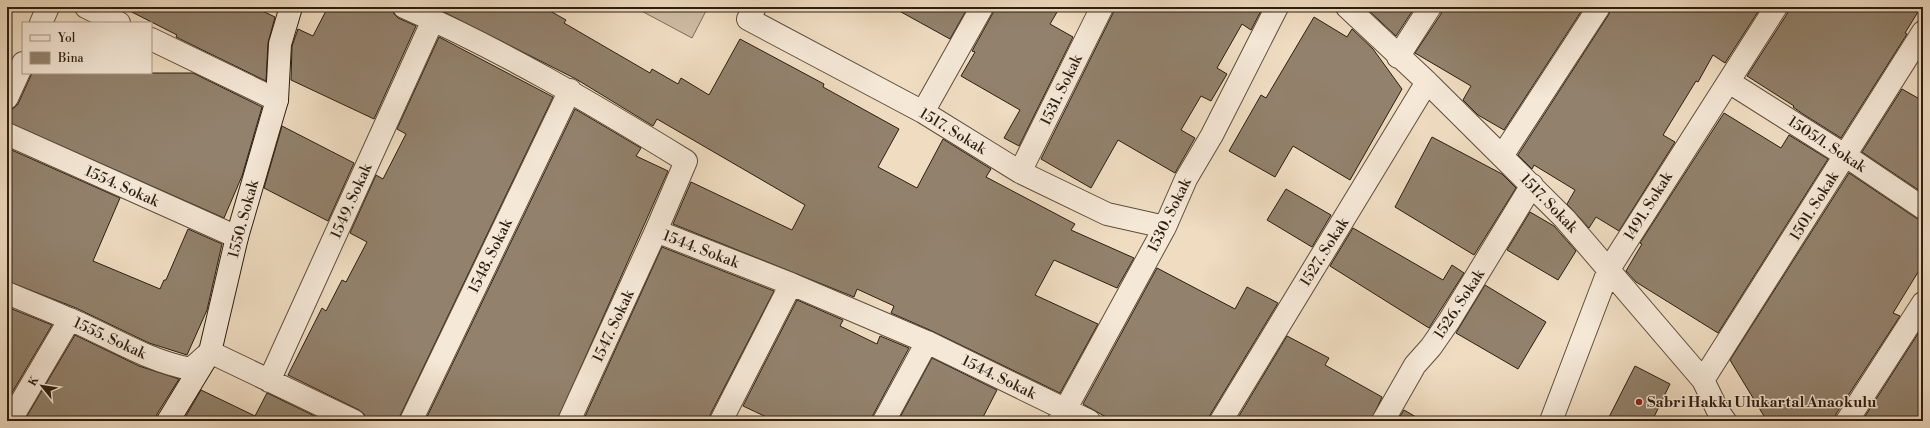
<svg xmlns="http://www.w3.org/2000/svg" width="1930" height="428" font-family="'Libre Bodoni',serif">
  <rect width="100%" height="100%" fill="#efdcc1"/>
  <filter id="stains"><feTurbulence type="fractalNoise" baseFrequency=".005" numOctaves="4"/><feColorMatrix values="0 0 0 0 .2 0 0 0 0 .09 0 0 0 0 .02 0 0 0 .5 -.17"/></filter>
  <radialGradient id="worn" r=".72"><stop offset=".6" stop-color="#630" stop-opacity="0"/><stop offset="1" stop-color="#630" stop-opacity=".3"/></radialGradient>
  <path fill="#cebca3" stroke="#7e6d5a" d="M 634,7 L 708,7 L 692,38 Z"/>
  <path fill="#92816c" stroke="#2d1e10" d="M 122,7 L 254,7 L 275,17 L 268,43 L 266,81 L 182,40 L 176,37 L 177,35 Z
    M 328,7 L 392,7 L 394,14 L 398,18 L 416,26 L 374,119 L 291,80 L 292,46 L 298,29 L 313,36 Z
    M 434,7 L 543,7 L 566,20 L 564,23 L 650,73 L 652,69 L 678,84 L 681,78 L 709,95 L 740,39 L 824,84 L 823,87 L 899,129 L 878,167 L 917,188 L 943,139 L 991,169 L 986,177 L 1075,224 L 1071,230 L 1134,258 L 1117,288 L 1054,260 L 1035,295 L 1098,324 L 1060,393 L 932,331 L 891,313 L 894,306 L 857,289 L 854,297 L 673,224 L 691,182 L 792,230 L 805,205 L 657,119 L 653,126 L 576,79 Z
    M 892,7 L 968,7 L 950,39 Z
    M 994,7 L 1060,7 L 1050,24 L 1073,37 L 1019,146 L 1004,138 L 1020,110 L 961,76 L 975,52 L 972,51 L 993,13 Z
    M 1116,7 L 1263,7 L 1251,30 L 1242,24 L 1217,68 L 1227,74 L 1211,101 L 1201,96 L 1181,130 L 1195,138 L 1175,173 L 1118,140 L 1091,188 L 1041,159 Z
    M 1365,7 L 1415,7 L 1396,36 Z
    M 1442,7 L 1584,7 L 1504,130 L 1478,115 L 1463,100 L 1471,86 L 1415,53 L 1441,14 Z
    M 1611,7 L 1761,7 L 1725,63 L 1713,55 L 1698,82 L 1696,81 L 1663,135 L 1675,142 L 1619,231 L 1596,217 L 1589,228 L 1567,204 L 1575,190 L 1534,165 L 1532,169 L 1518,155 L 1609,14 Z
    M 1788,7 L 1921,7 L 1905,33 L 1907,34 L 1841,138 L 1803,114 L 1793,107 L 1794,106 L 1747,76 L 1787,14 Z
    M 1314,17 L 1347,37 L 1352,29 L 1373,49 L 1402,89 L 1350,180 L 1293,146 L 1275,177 L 1229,151 L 1261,95 L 1266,98 Z
    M 439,37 L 553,97 L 400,416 L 399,421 L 366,421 L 364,414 L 359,410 L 288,375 L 322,308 L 326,311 L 342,280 L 346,282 L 367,242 L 350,233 L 376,175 L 383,179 L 406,134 L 397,129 Z
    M 32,73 L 193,73 L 262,107 L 242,176 L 224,218 L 7,122 L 7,110 L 14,108 L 18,104 Z
    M 1902,89 L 1923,101 L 1923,193 L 1862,152 Z
    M 575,109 L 641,148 L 636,156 L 668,171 L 557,421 L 425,421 Z
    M 1724,113 L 1781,148 L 1789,135 L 1828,159 L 1718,333 L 1636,282 L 1626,271 L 1642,244 L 1640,243 Z
    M 282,126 L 354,163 L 328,221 L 264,188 Z
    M 1432,137 L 1502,174 L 1516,188 L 1474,255 L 1395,207 Z
    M 7,148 L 120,198 L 93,261 L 160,289 L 164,280 L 166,280 L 188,229 L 222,244 L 207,310 L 187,355 L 149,343 L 76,308 L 7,281 Z
    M 1849,173 L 1916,218 L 1923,220 L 1923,264 L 1893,313 L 1900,316 L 1836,414 L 1835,421 L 1767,421 L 1730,360 Z
    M 1286,189 L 1331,215 L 1312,247 L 1267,220 Z
    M 1530,212 L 1554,226 L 1576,251 L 1558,280 L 1507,250 Z
    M 1353,228 L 1443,280 L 1452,265 L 1464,273 L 1429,328 L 1330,266 Z
    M 662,247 L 774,291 L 710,415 L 709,421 L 583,421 Z
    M 1157,268 L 1235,309 L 1247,287 L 1278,303 L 1210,415 L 1209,421 L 1113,421 L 1083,404 Z
    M 1485,285 L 1546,322 L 1518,369 L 1456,333 Z
    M 797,300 L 843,320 L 840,326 L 877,344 L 880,336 L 909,348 L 873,415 L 872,421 L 775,421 L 743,406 Z
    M 7,307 L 52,325 L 7,401 Z
    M 1921,329 L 1923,330 L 1923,421 L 1862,421 Z
    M 75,335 L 139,366 L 179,379 L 157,414 L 156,421 L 24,421 Z
    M 1287,336 L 1329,358 L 1325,365 L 1382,397 L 1371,421 L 1236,421 Z
    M 932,358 L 997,390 L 981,421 L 898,421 Z
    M 1635,366 L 1670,384 L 1652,421 L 1607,421 Z
    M 201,390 L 255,416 L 267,393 L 325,421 L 183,421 Z
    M 1404,410 L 1423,421 L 1397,421 Z"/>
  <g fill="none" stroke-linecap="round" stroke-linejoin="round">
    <defs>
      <path id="street" d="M 86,7 L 119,23
        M 404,7 C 502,50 595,105 686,161 L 656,231 L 569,421
        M 755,7 L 748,19 L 923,112 L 1020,172 L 1107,214 L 1165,227
        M 1347,7 L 1427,82 L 1565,219 L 1703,380 L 1718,411 L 1725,421
        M 41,23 L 48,7
        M 151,39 L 277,100
        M 1398,57 L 1430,7
        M 1729,82 L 1846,156 L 1923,208
        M 7,98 L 23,63
        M 923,112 L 982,7
        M 7,134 L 237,237
        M 1502,156 L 1599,7
        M 1020,172 L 1102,7
        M 656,231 L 791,284 L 927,342 L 1089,421
        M 7,293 C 28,302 49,310 69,319 C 110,336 147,361 191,369 L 210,352 L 354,421
        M 1703,380 L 1923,32
        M 269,381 L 433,20
        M 10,421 L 70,319
        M 411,421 L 570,90
        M 721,421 L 791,284
        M 884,421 L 927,342
        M 1059,421 L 1165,227 L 1186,179 L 1212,135 L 1277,7
        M 1221,421 L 1427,82
        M 1383,421 L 1415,365 L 1431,347 L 1449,321 L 1532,185
        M 1551,421 L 1609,269 L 1776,7
        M 1847,421 L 1923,303"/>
      <path id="secondary" d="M 168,421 L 210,352 L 237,237 L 277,100 L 280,44 L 291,7"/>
    </defs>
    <use href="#street" stroke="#5e4e3c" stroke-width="24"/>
    <use href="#secondary" stroke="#2d1e10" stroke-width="24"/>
    <use href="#street" stroke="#f5e8d7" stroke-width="22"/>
    <use href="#secondary" stroke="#f5e8d7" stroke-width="22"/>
  </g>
  <circle fill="#8f2418" stroke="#f5e8d7" stroke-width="1.5" cx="1639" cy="402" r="4"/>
  <g text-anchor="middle" stroke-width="3" stroke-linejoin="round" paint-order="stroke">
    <g font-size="15" fill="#2d1e10" stroke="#f5e8d7">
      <text transform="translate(1061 90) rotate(-64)" y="5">1531. Sokak</text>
      <text transform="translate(953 131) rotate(31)" y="5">1517. Sokak</text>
      <text transform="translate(1827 144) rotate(33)" y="5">1505/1. Sokak</text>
      <text transform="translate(122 186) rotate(24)" y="5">1554. Sokak</text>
      <text transform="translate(351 201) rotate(-66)" y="5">1549. Sokak</text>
      <text transform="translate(1549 203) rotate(46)" y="5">1517. Sokak</text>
      <text transform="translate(1648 206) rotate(-58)" y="5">1491. Sokak</text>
      <text transform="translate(1814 206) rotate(-58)" y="5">1501. Sokak</text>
      <text transform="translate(1169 215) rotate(-64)" y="5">1530. Sokak</text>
      <text transform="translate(243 219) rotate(-75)" y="5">1550. Sokak</text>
      <text transform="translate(701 249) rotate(21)" y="5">1544. Sokak</text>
      <text transform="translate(1324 252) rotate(-58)" y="5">1527. Sokak</text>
      <text transform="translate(490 256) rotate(-64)" y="5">1548. Sokak</text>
      <text transform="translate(1459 304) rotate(-57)" y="5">1526. Sokak</text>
      <text transform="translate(613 326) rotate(-65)" y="5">1547. Sokak</text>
      <text transform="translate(110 338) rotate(25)" y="5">1555. Sokak</text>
      <text transform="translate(999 377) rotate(26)" y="5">1544. Sokak</text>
    </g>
    <g font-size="15" font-weight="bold" fill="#2d1e10" stroke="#f5e8d7" text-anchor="start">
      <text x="1647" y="407">Sabri Hakkı Ulukartal Anaokulu</text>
    </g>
  </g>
  <rect width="1930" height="428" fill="none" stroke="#efdcc1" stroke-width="24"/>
  <rect x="8" y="8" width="1914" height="412" fill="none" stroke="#2d1e10" stroke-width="2"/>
  <rect x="12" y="12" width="1906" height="404" fill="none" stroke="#2d1e10"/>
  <rect x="22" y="22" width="130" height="52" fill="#f5e8d7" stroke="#a59787"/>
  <rect x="30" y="35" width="20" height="6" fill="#f5e8d7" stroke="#a59787"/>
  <text x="58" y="42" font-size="12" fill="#2d1e10">Yol</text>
  <rect x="30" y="52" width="20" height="12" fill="#92816c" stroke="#a59787"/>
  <text x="58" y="62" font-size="12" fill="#2d1e10">Bina</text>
  <g transform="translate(42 386) rotate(300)" stroke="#f5e8d7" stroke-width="3" paint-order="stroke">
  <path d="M0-3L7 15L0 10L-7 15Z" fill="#2d1e10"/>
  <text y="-6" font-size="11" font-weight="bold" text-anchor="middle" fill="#2d1e10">K</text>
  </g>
  <rect width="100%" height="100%" filter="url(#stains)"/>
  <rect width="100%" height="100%" fill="url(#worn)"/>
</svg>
